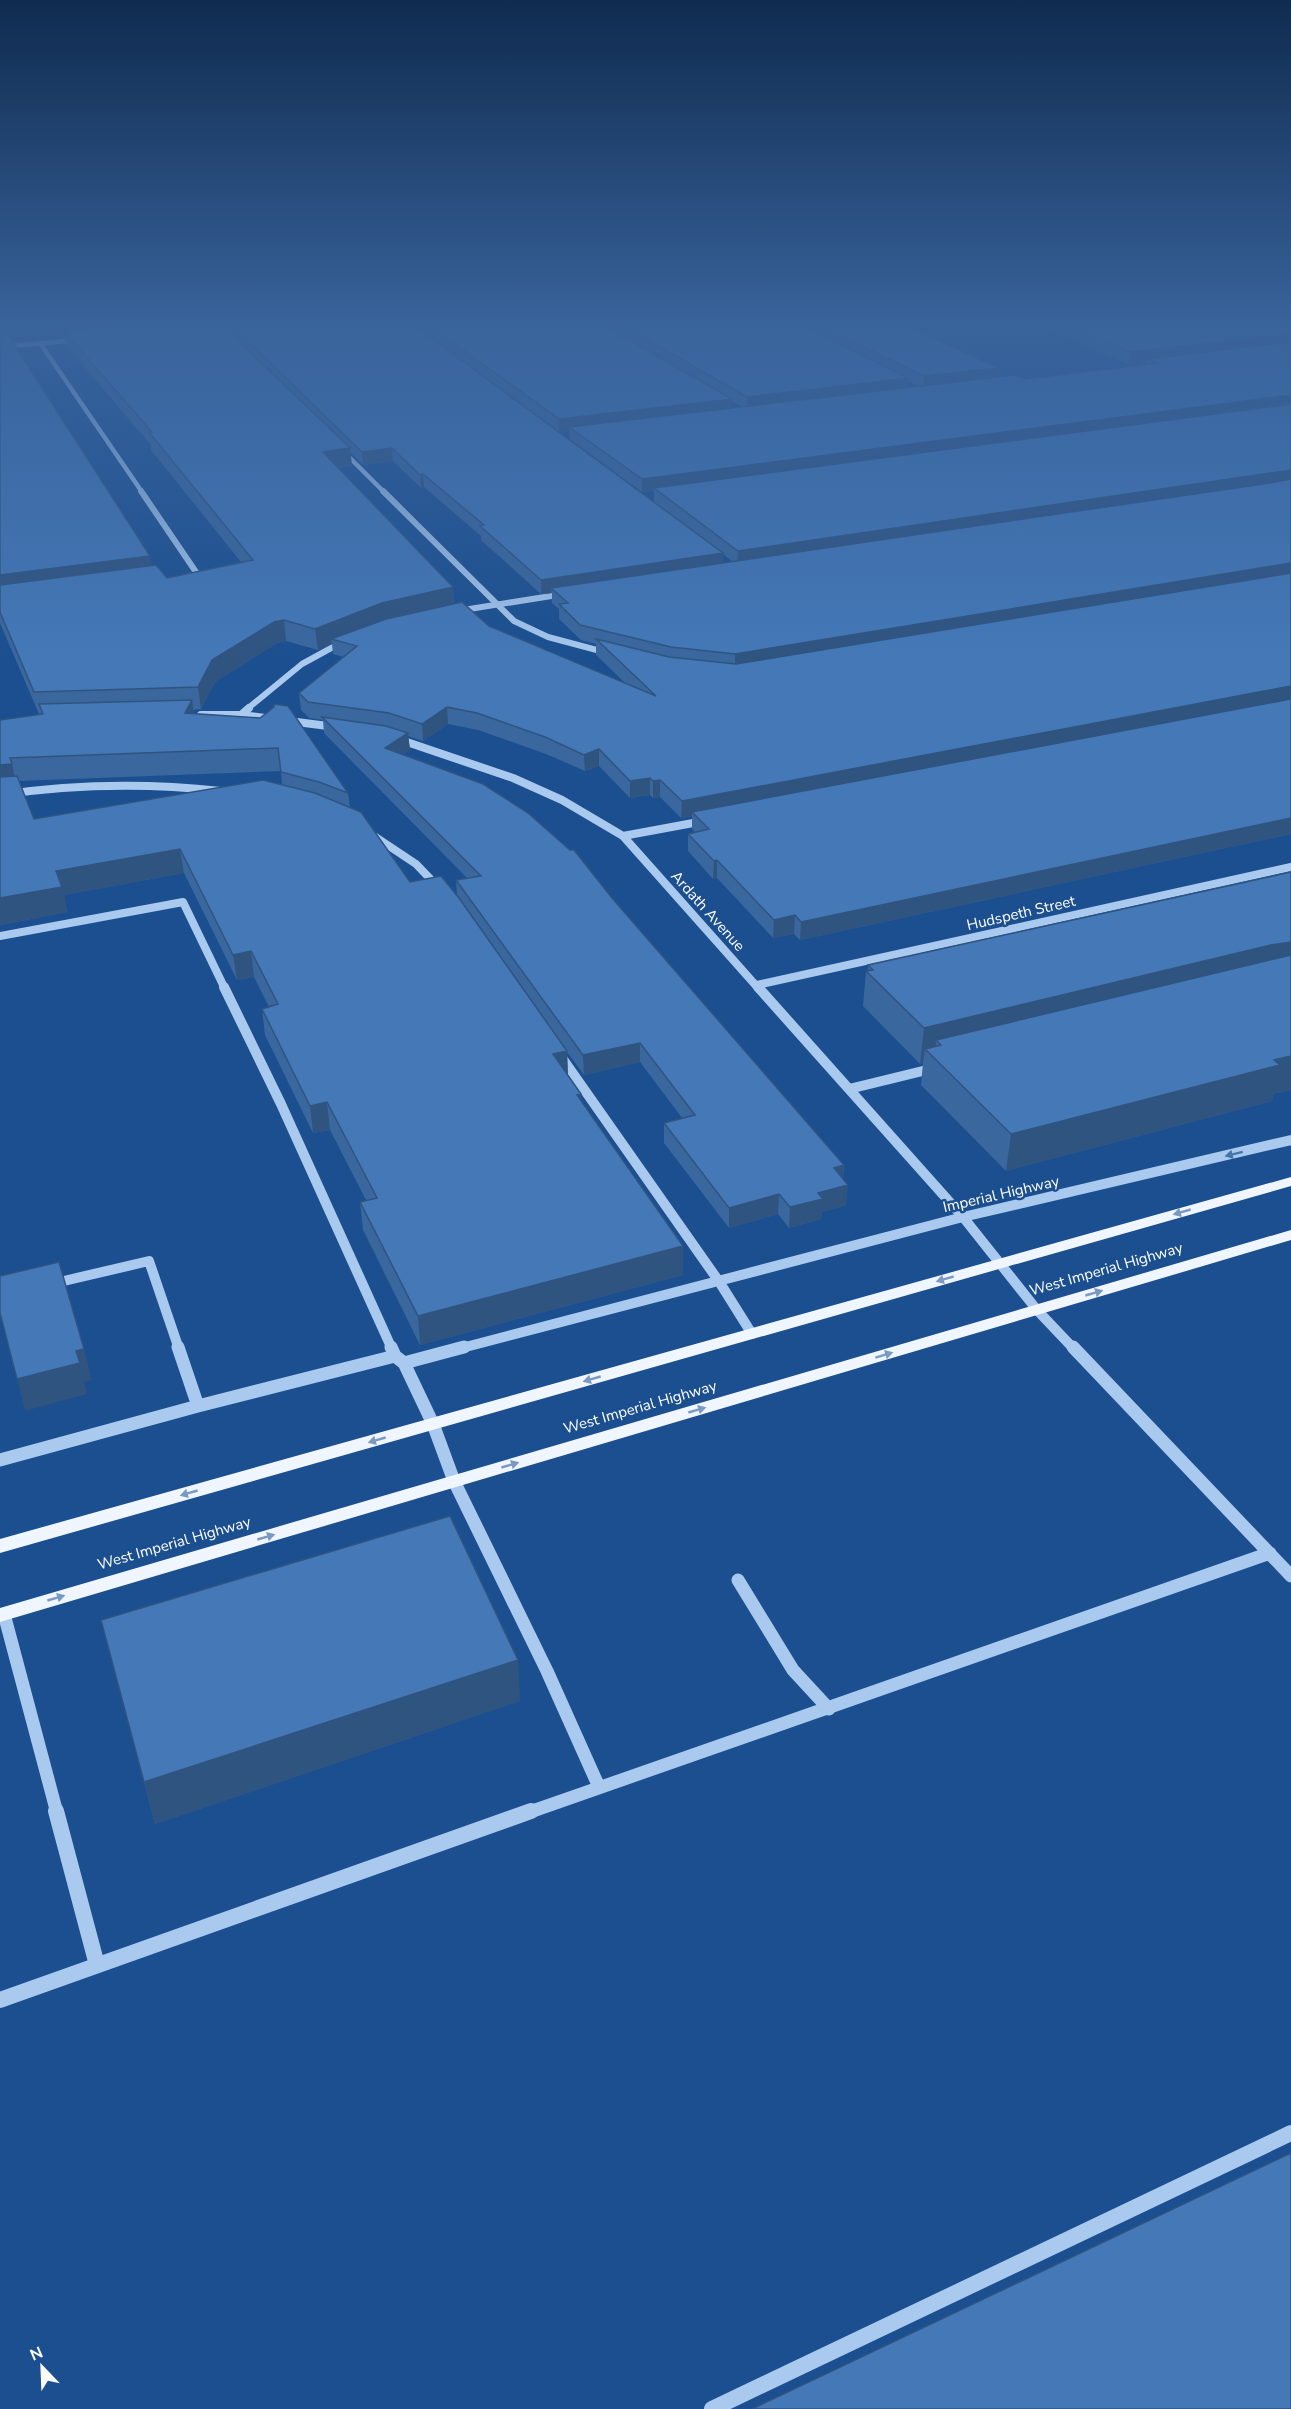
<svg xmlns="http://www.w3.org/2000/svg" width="1291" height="2409" font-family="'Nunito Sans',sans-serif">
  <rect width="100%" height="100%" fill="#1b4f8f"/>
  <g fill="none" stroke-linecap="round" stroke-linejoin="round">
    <path stroke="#a9c9ee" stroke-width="4.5" d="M 40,343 L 142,492
      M 0,347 L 77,340
      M 343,451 L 384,492"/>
    <path stroke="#a9c9ee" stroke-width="6" d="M 141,491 L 198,575 L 188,576
      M 383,491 L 514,621 L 548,637 L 608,653
      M 457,611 L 564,594
      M 247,709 L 302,664 L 344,641"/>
    <path stroke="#a9c9ee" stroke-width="8" d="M 201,715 L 241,715 L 249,708
      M 241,715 L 336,727
      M 395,738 L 513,778 L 562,800 L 623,836 L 759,989
      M 0,795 C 74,784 147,783 221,791
      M 368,832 L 416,864 L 440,889
      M 623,836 L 704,821
      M 0,936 L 183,902 L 225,989
      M 757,985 L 1291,867"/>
    <path stroke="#a9c9ee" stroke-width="10" d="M 224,987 L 281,1104 L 392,1349
      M 758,987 L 963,1217 L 1037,1310 L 1074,1349
      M 560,1055 L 720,1283 L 752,1334
      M 849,1089 L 935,1068
      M 51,1284 L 149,1261 L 179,1349
      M 458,1349 L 963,1217 L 1291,1140"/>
    <path stroke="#a9c9ee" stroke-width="13" d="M 178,1347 L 198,1406 L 395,1356
      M 391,1347 L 395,1356 L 404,1363 L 433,1424 L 454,1481 L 547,1671 L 599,1787
      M 1073,1347 L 1291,1576
      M 404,1363 L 464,1347
      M 0,1460 L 198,1406
      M 738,1580 L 793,1670 L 829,1709
      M 4,1614 L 57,1813
      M 527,1813 L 1270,1553"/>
    <path stroke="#a9c9ee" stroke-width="16" d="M 56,1811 L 97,1965
      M 0,2000 L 531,1811
      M 712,2409 L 1291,2133"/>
    <path fill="#f0f6ff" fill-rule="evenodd" d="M 1291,1177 L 1291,1186 L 0,1553 L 0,1539 Z
      M 1291,1230 L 1291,1240 L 0,1622 L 0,1608 Z"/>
  </g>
  <path fill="#3a679d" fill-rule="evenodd" d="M 0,323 L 4,335 L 151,566 L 167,578 L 241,562 L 151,450 L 151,445 L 66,345 L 64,336 L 59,337 L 47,323 L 220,323 L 226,329 L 226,323 L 411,323 L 654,502 L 654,491 L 642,492 L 570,439 L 569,430 L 559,432 L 412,323 L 901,323 L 999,368 L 998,377 L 1025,379 L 1146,365 L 1146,362 L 1128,364 L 1031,323 L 1291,323 L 1291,834 L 800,940 L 794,934 L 773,938 L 717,878 L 713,879 L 688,851 L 688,834 L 695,832 L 692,829 L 692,816 L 681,818 L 660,797 L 653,798 L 650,795 L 630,798 L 599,766 L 585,771 L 546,754 L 478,730 L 448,724 L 423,741 L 408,736 L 410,750 L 402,755 L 612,898 L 844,1165 L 843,1179 L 846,1205 L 822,1212 L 821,1219 L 789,1228 L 778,1214 L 729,1228 L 664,1143 L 664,1123 L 682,1118 L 640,1062 L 584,1075 L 567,1052 L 568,1075 L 581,1094 L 581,1101 L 683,1275 L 420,1345 L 363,1230 L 360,1202 L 366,1200 L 330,1130 L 313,1133 L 265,1035 L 262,1009 L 269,1007 L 254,977 L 237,980 L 184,873 L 64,895 L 67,912 L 0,925 L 0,720 L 41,714 L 39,714 L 0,623 ZM 620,326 L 620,334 L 612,329 ZM 908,381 L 919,386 L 908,387 ZM 732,401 L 742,407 L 732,408 ZM 350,452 L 363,465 L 393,461 L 421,488 L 424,487 L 481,536 L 481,540 L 541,594 L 552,593 L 552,603 L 559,609 L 559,619 L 581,640 L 596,644 L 596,655 L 626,684 L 489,626 L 454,603 L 453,587 L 339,468 L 352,466 ZM 723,554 L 733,562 L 723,563 ZM 286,641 L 318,650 L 332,644 L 333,654 L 343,657 L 299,693 L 301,710 L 309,718 L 323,720 L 324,733 L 467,878 L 456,880 L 457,896 L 410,882 L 350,807 L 348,793 L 260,718 L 194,714 L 193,710 L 201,709 L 215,682 L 277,643 ZM 281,771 L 282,785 L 34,819 L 19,781 Z
    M 1291,872 L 1291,1090 L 1273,1094 L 1272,1101 L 1006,1171 L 921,1085 L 923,1063 L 920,1064 L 863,1006 L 866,971 L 868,971 L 868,965 Z
    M 101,1620 L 520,1701 L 155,1824 Z"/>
  <path fill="#305480" d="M 91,323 L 215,323 L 63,330 L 64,336 L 59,337 L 57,326 Z
    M 607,323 L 649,323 L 620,324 L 620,326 L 608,331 L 606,327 Z
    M 0,327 L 2,327 L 5,342 L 0,343 Z
    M 1291,334 L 1290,345 L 1147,359 L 1146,362 L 1128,364 L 1130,352 Z
    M 999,368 L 998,379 L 924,388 L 924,376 Z
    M 908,378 L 907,390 L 747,409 L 747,397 Z
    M 1291,395 L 1291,403 L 654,488 L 654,491 L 642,492 L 642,479 Z
    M 732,399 L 732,411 L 569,427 L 569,430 L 559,432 L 559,419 Z
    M 350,448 L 352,466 L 325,469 L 323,452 Z
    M 392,448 L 393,461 L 363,465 L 362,452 Z
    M 1291,470 L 1291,483 L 737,565 L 738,551 Z
    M 423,474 L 424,487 L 421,488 L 420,475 Z
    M 723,553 L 723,567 L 551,588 L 552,593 L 541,594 L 541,580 Z
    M 150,556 L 153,576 L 0,596 L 0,575 Z
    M 1291,563 L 1290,577 L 735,670 L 735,654 Z
    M 453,587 L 454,607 L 331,639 L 332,644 L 318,650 L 315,629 L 382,603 Z
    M 284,620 L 286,641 L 277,643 L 215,682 L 201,709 L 198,687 L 212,660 L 274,622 Z
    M 1291,686 L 1291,696 L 1290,702 L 692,812 L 692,816 L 681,818 L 682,801 Z
    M 192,700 L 195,722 L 185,713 Z
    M 447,707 L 448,724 L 423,741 L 422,724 Z
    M 408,733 L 410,750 L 387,765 L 385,748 Z
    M 599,749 L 599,766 L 585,771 L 584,755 Z
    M 12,764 L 17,787 L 0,789 L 0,765 Z
    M 650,778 L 650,795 L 630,798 L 630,781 Z
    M 660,780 L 660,797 L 653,798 L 653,781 Z
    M 1291,818 L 1291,834 L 800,940 L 801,922 Z
    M 180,849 L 184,873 L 64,895 L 67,912 L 0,925 L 0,898 L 56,871 Z
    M 717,860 L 717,878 L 713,879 L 714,861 Z
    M 795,915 L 794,934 L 773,938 L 774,920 Z
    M 1291,942 L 1291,971 L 941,1045 L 936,1040 L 935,1058 L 925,1049 L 923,1063 L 920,1064 L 924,1028 L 1271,945 Z
    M 251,951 L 254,977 L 237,980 L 233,955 Z
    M 640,1043 L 640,1062 L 584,1075 L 583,1055 Z
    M 567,1051 L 568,1078 L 553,1054 Z
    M 1291,1056 L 1291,1090 L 1273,1094 L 1272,1101 L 1006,1171 L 1011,1134 Z
    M 581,1094 L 582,1121 L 577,1095 Z
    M 327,1102 L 330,1130 L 313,1133 L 310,1106 Z
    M 844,1165 L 842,1186 L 834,1168 Z
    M 848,1185 L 846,1205 L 822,1212 L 821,1219 L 789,1228 L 790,1207 L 818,1193 Z
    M 779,1194 L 778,1214 L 729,1228 L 729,1208 Z
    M 683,1246 L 683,1275 L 420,1345 L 418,1316 Z
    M 84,1349 L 92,1380 L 84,1382 L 87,1394 L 25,1411 L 17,1379 L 76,1351 Z
    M 518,1660 L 520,1701 L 155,1824 L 144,1782 Z"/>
  <path fill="#4478b7" stroke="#305480" stroke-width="1.5" d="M 54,323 L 91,323 L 57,326 Z
    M 139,323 L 220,323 L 350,448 L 323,452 L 453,587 L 382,603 L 315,629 L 284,620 L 274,622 L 212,660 L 198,687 L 34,692 L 0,612 L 0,585 L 156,565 L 167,578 L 253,560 L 149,432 L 152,432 L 63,330 Z
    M 229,323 L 411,323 L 723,553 L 541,580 L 480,526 L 484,525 L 423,474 L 420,475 L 392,448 L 362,452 Z
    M 426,323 L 607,323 L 606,327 L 732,399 L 559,419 Z
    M 636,323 L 797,323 L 908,378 L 747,397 L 620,324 Z
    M 815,323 L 901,323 L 999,368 L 924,376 Z
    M 1059,323 L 1291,323 L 1291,334 L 1130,352 Z
    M 8,335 L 150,556 L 0,575 L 0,336 Z
    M 1291,342 L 1291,395 L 642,479 L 569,427 L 1015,375 L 1025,379 L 1156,363 L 1147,359 Z
    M 1291,404 L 1291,470 L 738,551 L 654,488 Z
    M 1291,479 L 1291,563 L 735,654 L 671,647 L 580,625 L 559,604 L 568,603 L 551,588 L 1270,483 Z
    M 1291,573 L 1291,686 L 682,801 L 660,780 L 653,781 L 650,778 L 630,781 L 599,749 L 584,755 L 545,737 L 477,713 L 447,707 L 422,724 L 389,713 L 308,702 L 299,693 L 357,646 L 331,639 L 386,619 L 462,602 L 489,626 L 656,696 L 596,639 L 669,657 L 736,664 Z
    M 1291,699 L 1291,818 L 801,922 L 795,915 L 774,920 L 717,860 L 714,861 L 688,834 L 709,829 L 692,812 Z
    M 192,700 L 185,713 L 260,718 L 274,707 L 274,704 L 288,706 L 348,793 L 319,782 L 281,772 L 278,748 L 10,758 L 12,764 L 0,765 L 0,720 L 43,714 L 39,704 Z
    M 322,717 L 386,726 L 408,733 L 385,748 L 483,784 L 528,813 L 570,850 L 574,850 L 612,898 L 844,1165 L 834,1168 L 848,1185 L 818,1193 L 823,1199 L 790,1207 L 779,1194 L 729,1208 L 664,1123 L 695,1115 L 640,1043 L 583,1055 L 456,880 L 481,876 Z
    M 17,776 L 34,819 L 263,780 L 315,793 L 361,812 L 410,882 L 441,876 L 459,898 L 567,1051 L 553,1054 L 581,1094 L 577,1095 L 683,1246 L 418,1316 L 360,1202 L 377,1198 L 327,1102 L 310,1106 L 262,1009 L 278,1004 L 251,951 L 233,955 L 180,849 L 56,871 L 62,887 L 0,898 L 0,777 Z
    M 1291,872 L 1291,942 L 1271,945 L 924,1028 L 866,971 L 873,970 L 868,965 Z
    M 1291,955 L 1291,1056 L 1274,1060 L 1280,1065 L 1011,1134 L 925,1049 L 941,1045 L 936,1040 Z
    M 59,1262 L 84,1349 L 76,1351 L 80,1363 L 17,1379 L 0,1313 L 0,1276 Z
    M 450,1516 L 518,1660 L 144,1782 L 101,1620 Z
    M 1291,2153 L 1291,2409 L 752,2409 Z"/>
  <defs><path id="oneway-solid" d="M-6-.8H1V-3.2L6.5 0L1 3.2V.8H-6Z" transform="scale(1.5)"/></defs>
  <use fill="#4674ac" href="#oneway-solid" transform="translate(1234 1154) rotate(166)"/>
  <g fill="#7b9ac1">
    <use href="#oneway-solid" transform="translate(1182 1212) rotate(164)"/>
    <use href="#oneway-solid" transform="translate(945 1279) rotate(164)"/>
    <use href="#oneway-solid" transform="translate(1094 1293) rotate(-16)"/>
    <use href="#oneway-solid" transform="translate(884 1355) rotate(-17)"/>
    <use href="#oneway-solid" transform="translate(592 1379) rotate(164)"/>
    <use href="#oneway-solid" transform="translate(697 1410) rotate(-16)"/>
    <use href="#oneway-solid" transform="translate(377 1440) rotate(164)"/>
    <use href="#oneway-solid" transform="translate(510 1465) rotate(-16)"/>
    <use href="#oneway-solid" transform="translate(189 1493) rotate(164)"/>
    <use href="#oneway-solid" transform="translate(266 1537) rotate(-16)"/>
    <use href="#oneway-solid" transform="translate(56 1598) rotate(-16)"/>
  </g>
  <linearGradient id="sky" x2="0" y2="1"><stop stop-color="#0f2b4f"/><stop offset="0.49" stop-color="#39639b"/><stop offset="1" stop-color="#39639b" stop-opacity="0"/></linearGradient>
  <rect width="1291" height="660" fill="url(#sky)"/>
  <g text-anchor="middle" stroke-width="5" stroke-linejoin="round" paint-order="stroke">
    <g font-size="15" fill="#fff" stroke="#1b4f8f">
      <text transform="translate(708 911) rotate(48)" y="5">Ardath Avenue</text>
      <text transform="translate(1021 913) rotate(-13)" y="5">Hudspeth Street</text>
      <text transform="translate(1001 1194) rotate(-13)" y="5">Imperial Highway</text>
      <text transform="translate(1106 1269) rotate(-16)" y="5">West Imperial Highway</text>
      <text transform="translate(640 1407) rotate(-16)" y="5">West Imperial Highway</text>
      <text transform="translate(174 1543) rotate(-16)" y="5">West Imperial Highway</text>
    </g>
  </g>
  <g transform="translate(42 2367) rotate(337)" stroke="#1b4f8f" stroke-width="4.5" paint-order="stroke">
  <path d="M0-4.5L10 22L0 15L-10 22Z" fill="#ffffff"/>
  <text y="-9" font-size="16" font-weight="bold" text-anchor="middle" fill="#ffffff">N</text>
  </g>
</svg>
